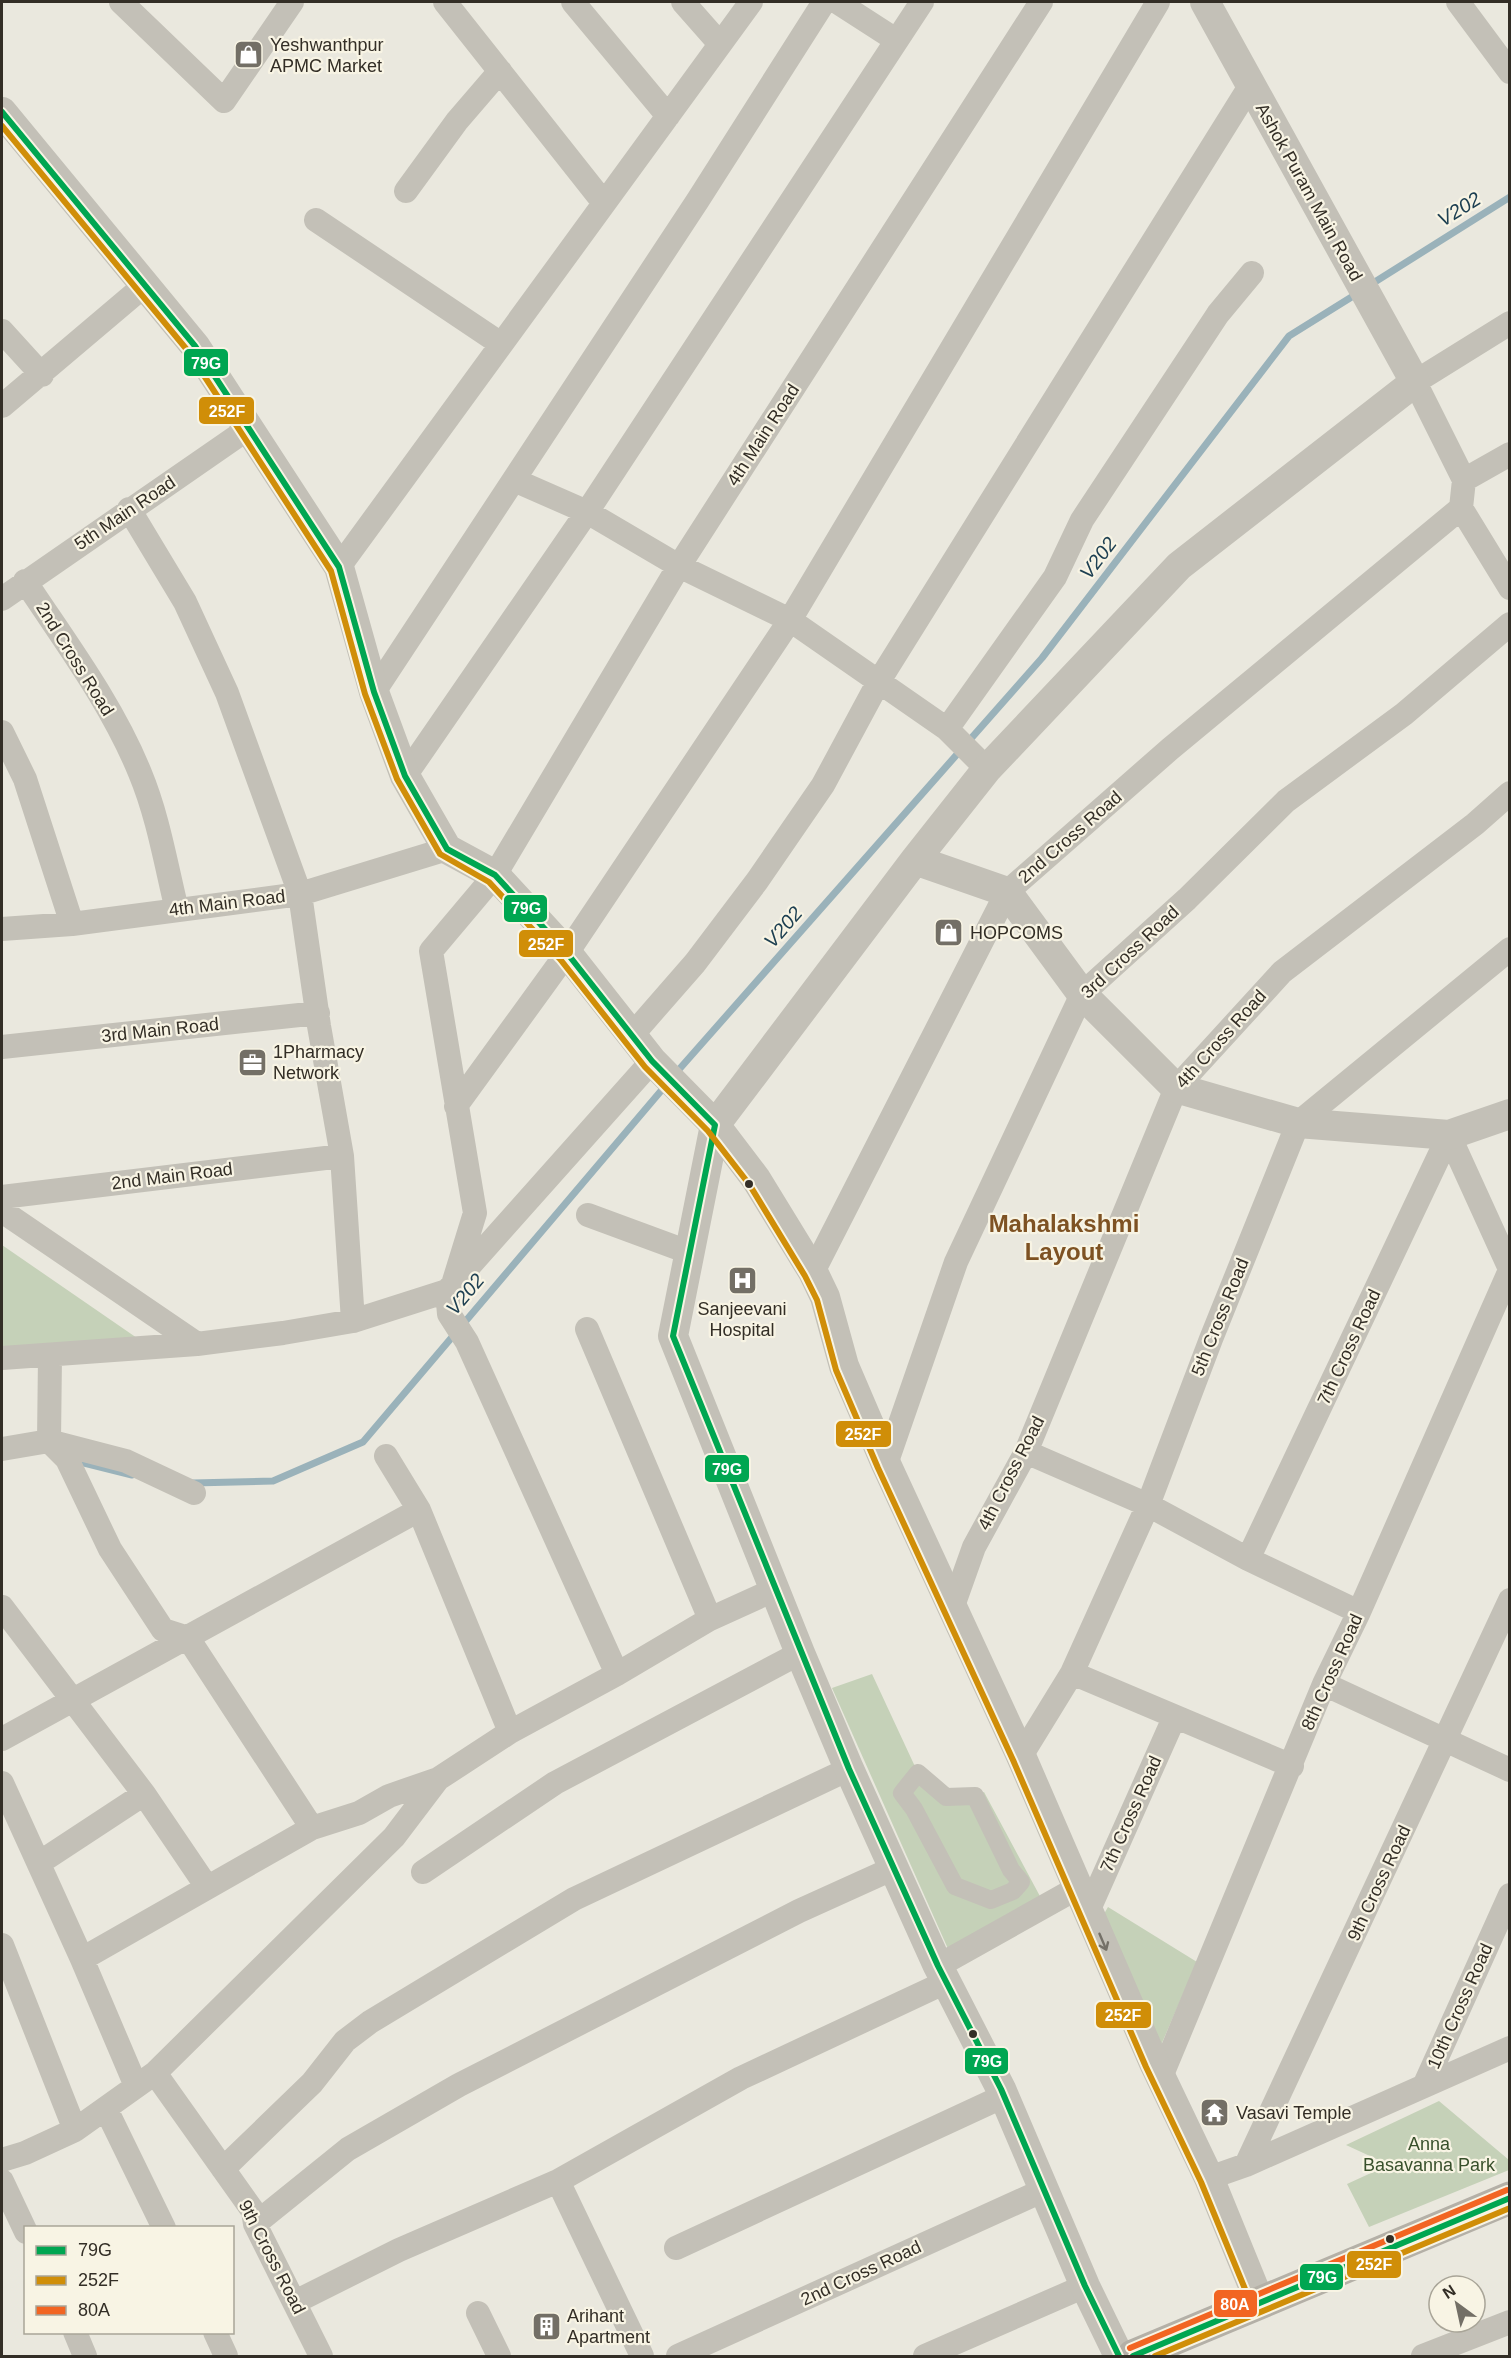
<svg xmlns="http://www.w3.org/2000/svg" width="1511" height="2358" font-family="Arial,sans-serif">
  <rect width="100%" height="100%" fill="#eae8de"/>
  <path fill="#c5d1b8" d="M 2,1245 L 137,1338 L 2,1349 Z
    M 872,1674 L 918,1773 L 946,1797 L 975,1796 L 984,1792 L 1042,1900 L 949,1951 L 832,1688 Z
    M 1108,1907 L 1197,1962 L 1161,2045 L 1101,1919 Z
    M 1439,2101 L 1509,2160 L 1509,2170 L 1369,2227 L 1347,2184 L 1384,2167 L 1385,2163 L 1346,2145 Z"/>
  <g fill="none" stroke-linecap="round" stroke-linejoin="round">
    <path stroke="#9ab2ba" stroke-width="7" d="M 1370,285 L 1510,197
      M 675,1074 L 1042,658 L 1289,336 L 1358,293
      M 76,1461 L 132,1475
      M 193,1483 L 273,1481 L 363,1442 L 666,1085"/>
    <path stroke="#c3c0b7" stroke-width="18" d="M 918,1773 L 946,1797 L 975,1796 L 1011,1870 L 1021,1882 L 1013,1891 L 991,1900 L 955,1886 L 914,1809 L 902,1793 Z"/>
    <path stroke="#c3c0b7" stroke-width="24" d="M 121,2 L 224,101 L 292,2
      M 445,2 L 604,203
      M 573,2 L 668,116
      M 683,2 L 720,44
      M 837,2 L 896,40
      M 1458,2 L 1510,72
      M 406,191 L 457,121 L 500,71
      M 316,220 L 501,344
      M 1510,323 L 1415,382 L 1464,480 L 1461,508 L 1510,588
      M 2,331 L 42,375
      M 2,406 L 145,285
      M 514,480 L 587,512 L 679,566 L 790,620 L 947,729 L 987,769
      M 1464,480 L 1510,454
      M 129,509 L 185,602 L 227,693 L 300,894 L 319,1026 L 342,1156 L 353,1321
      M 339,567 L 751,2
      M 25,581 C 66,643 112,704 140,773 C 158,816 166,865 177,910
      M 2,599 L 249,428
      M 374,692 L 698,200 L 824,2
      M 947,729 L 1055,577 L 1082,520 L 1218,314 L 1252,273
      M 2,732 L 25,779 L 72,924
      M 405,776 L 587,512 L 922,2
      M 2,929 L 72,924 L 300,894 L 447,849
      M 633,1034 L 695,963 L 757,881 L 823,785 L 879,681 L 1250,86
      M 2,1047 L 318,1013
      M 456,1106 L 567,953 L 790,620 L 1158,2
      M 1449,1135 L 1510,1269
      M 2,1197 L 342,1156
      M 2,1211 L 197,1344
      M 588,1215 L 691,1253
      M 813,1272 L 1007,892 L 1170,749 L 1461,508
      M 454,1281 L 475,1213 L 431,951 L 495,875 L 679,566 L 1041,2
      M 447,1291 L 449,1314 L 467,1342 L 617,1674
      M 587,1329 L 710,1619
      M 2,1358 L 197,1344 L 283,1333 L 353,1321 L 447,1291 L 652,1061
      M 2,1449 L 49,1441 L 50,1356
      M 1026,1452 L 1148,1505 L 1248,1559 L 1359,1612
      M 386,1456 L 419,1510 L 510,1732
      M 886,1464 L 956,1262 L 1082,994 L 1187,899 L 1286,801 L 1404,714 L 1510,624
      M 194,1493 L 126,1461 L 49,1441 L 67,1459 L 110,1549 L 163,1630 L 188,1638 L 312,1828
      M 1248,1559 L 1449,1135
      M 953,1606 L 974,1547 L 1026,1452 L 1176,1088 L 1282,972 L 1475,824 L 1510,793
      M 2,1607 L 144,1794 L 207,1887
      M 1072,1673 L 1292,1766
      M 1324,1684 L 1510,1770
      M 2,1739 L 419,1510
      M 1021,1756 L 1072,1673 L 1148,1505 L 1211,1339 L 1298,1123 L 1510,949
      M 2,1783 L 82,1959 L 136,2086
      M 39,1863 L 144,1794
      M 423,1872 L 555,1783 L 800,1653
      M 1089,1909 L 1174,1718
      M 2,1945 L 75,2130
      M 82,1959 L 312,1828 L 359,1813 L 389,1796 L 438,1779
      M 938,1966 L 1079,1887
      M 155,2073 L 253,2211 L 255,2224 L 321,2356
      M 1161,2077 L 1324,1684 L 1359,1612 L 1510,1270
      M 1425,2084 L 1510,1895
      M 106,2109 L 164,2228
      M 2,2160 L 25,2153 L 75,2130 L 155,2073 L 394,1837 L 438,1779 L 510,1732 L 617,1674 L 710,1619 L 774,1590
      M 1246,2165 L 1510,1600
      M 223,2169 L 312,2083 L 345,2041 L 370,2022 L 574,1899 L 849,1769
      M 1209,2178 L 1246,2165 L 1510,2048
      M 2,2181 L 26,2232
      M 558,2181 L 642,2356
      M 255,2224 L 348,2149 L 459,2085 L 799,1911 L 894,1868
      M 676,2248 L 1004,2096
      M 295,2302 L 399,2250 L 558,2181 L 741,2078 L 946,1982
      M 478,2313 L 499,2356
      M 75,2332 L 85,2356
      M 215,2332 L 226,2356
      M 678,2356 L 1044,2190
      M 925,2356 L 1085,2286
      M 1423,2356 L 1510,2322"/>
    <path stroke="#c3c0b7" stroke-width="30" d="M 2,112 L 195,346 L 339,567 L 374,692 L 405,776 L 447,849 L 495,875 L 567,953 L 652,1061 L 715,1125 L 756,1179 L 813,1272 L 825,1297 L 844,1366 L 886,1464 L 1021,1756 L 1154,2063 L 1209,2178 L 1260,2303
      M 915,860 L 1007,892 L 1082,994 L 1176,1088 L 1298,1123 L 1449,1135 L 1510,1114
      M 1119,2356 L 1085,2286 L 1001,2089 L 938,1966 L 849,1769 L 800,1653 L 673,1336 L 715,1125 L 915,860 L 987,769 L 1179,566 L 1415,382 L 1205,2"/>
    <path stroke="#b4b0a7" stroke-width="33" d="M 1133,2356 L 1510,2198"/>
    <defs>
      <path id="bus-1" d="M 2,112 L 195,346 L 339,567 L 374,692 L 405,776 L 447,849 L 495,875 L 567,953 L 652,1061 L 715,1125 L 673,1336 L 849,1769 L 938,1966 L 1001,2089 L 1085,2286 L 1119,2356
        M 1133,2356 L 1510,2198"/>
      <path id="bus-2" d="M 2,126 L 188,351 L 331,571 L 365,694 L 397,779 L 440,854 L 489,882 L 560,959 L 645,1067 L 708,1131 L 749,1184 L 805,1276 L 817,1300 L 836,1370 L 878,1468 L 1013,1760 L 1146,2067 L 1201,2182 L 1252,2306
        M 1155,2356 L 1510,2208"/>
      <path id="bus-3" d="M 1130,2348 L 1507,2190"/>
    </defs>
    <use href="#bus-1" stroke="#f8f4e4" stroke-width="10"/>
    <use href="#bus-2" stroke="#f8f4e4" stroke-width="10"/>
    <use href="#bus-3" stroke="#f8f4e4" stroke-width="10"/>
    <use href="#bus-1" stroke="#00a651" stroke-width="6"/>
    <use href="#bus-2" stroke="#d08e08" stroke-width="6"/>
    <use href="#bus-3" stroke="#f26522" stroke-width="6"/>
  </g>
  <defs><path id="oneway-shaft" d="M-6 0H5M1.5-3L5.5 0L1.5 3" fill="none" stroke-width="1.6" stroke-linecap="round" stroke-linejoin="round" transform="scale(1.5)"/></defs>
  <use stroke="#747067" href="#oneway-shaft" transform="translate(1103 1942) rotate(67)"/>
  <defs>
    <symbol id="shop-square" viewBox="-11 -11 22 22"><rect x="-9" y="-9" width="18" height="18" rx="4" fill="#736f66" stroke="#f8f4e4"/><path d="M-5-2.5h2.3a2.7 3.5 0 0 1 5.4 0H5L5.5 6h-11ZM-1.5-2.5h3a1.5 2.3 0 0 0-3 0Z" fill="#fff"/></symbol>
    <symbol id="office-square" viewBox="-11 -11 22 22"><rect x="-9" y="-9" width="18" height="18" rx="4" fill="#736f66" stroke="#f8f4e4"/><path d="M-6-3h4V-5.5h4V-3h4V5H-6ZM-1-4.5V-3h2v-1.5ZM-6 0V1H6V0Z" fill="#fff"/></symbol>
    <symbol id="hospital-square" viewBox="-11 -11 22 22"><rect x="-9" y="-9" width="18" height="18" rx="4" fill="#736f66" stroke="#f8f4e4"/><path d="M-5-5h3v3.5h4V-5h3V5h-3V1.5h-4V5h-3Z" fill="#fff"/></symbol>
    <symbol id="temple-square" viewBox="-11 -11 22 22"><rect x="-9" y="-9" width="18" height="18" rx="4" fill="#736f66" stroke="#f8f4e4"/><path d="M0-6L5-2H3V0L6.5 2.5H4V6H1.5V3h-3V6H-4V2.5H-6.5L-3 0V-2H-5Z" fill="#fff"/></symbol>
    <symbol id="building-square" viewBox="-11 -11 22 22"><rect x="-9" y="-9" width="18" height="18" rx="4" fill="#736f66" stroke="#f8f4e4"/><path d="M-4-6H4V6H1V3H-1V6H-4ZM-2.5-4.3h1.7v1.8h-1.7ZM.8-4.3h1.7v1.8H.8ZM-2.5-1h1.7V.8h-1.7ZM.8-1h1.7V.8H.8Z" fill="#fff"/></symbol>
  </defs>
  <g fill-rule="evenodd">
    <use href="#shop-square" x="232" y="38" width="33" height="33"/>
    <use href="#shop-square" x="932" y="916" width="33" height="33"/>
    <use href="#office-square" x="236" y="1046" width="33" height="33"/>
    <use href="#hospital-square" x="726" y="1264" width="33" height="33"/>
    <use href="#temple-square" x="1198" y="2096" width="33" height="33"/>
    <use href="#building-square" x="530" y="2310" width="33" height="33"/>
  </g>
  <g fill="#332e26" stroke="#f8f4e4" stroke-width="2">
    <circle cx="749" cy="1184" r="5"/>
    <circle cx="973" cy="2034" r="5"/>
    <circle cx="1390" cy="2239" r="5"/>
  </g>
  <g text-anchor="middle" stroke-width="4.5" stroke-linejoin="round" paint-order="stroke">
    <g font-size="18" fill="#332e26" stroke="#f8f4e4" text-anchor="start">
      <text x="270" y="51">Yeshwanthpur<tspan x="270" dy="21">APMC Market</tspan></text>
      <text x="970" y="939">HOPCOMS</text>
      <text x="273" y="1058">1Pharmacy<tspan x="273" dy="21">Network</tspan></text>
      <text x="742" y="1315" text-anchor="middle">Sanjeevani<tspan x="742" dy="21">Hospital</tspan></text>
      <text x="1236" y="2119">Vasavi Temple</text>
      <text x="567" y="2322">Arihant<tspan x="567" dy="21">Apartment</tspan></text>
    </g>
    <g font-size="18" fill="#332e26" stroke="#f8f4e4">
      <text transform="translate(1309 192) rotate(61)" y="6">Ashok Puram Main Road</text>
      <text transform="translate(763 435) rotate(-57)" y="6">4th Main Road</text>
      <text transform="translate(125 513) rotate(-34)" y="6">5th Main Road</text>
      <text transform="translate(75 659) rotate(58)" y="6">2nd Cross Road</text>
      <text transform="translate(1070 837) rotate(-41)" y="6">2nd Cross Road</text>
      <text transform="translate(227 903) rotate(-7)" y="6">4th Main Road</text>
      <text transform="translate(1130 952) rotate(-43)" y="6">3rd Cross Road</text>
      <text transform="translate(160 1030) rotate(-6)" y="6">3rd Main Road</text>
      <text transform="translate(1221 1039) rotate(-48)" y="6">4th Cross Road</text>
      <text transform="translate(172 1176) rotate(-7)" y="6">2nd Main Road</text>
      <text transform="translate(1220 1317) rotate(-68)" y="6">5th Cross Road</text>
      <text transform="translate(1349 1347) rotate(-65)" y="6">7th Cross Road</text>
      <text transform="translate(1011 1473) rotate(-63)" y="6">4th Cross Road</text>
      <text transform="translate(1332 1672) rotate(-66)" y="6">8th Cross Road</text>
      <text transform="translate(1131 1814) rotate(-66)" y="6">7th Cross Road</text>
      <text transform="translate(1379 1883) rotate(-65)" y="6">9th Cross Road</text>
      <text transform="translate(1460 2006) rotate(-66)" y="6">10th Cross Road</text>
      <text transform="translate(272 2257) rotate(63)" y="6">9th Cross Road</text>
      <text transform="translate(861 2273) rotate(-25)" y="6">2nd Cross Road</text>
    </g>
    <g font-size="18" fill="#38502b" stroke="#f8f4e4">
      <text x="1429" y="2150">Anna<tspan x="1429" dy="21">Basavanna Park</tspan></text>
    </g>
    <g font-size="20" font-style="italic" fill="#1e4052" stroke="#f8f4e4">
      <text transform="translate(1459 209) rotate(-32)" y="7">V202</text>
      <text transform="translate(1098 558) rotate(-53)" y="7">V202</text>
      <text transform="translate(783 927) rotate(-49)" y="7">V202</text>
      <text transform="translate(465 1294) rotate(-50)" y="7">V202</text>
    </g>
    <g font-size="24" font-weight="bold" fill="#7e5223" stroke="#f8f4e4">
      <text x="1064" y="1232">Mahalakshmi<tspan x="1064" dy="28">Layout</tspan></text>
    </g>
  </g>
  <g stroke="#f8f4e4" stroke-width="2">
    <rect x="183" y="348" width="46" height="29" rx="6" fill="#00a651"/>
    <rect x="198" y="396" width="57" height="29" rx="6" fill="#d08e08"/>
    <rect x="503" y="894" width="45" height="29" rx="6" fill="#00a651"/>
    <rect x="518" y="929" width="56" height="29" rx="6" fill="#d08e08"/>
    <rect x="835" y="1420" width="57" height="28" rx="6" fill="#d08e08"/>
    <rect x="704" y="1454" width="46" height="29" rx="6" fill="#00a651"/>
    <rect x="1095" y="2001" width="57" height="28" rx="6" fill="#d08e08"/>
    <rect x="964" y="2047" width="45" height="28" rx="6" fill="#00a651"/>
    <rect x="1346" y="2250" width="56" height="29" rx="6" fill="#d08e08"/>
    <rect x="1299" y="2263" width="45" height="28" rx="6" fill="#00a651"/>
    <rect x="1213" y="2289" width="45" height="29" rx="6" fill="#f26522"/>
  </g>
  <g font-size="16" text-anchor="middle" font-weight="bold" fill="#fff">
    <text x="206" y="369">79G</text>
    <text x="227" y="417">252F</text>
    <text x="526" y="914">79G</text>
    <text x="546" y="950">252F</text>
    <text x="863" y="1440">252F</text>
    <text x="727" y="1475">79G</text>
    <text x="1123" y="2021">252F</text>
    <text x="987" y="2067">79G</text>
    <text x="1374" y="2270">252F</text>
    <text x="1322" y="2283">79G</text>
    <text x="1235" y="2310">80A</text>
  </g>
  <rect width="1511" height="2358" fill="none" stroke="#332e26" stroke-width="6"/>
  <rect x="24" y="2226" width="210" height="108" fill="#f8f4e4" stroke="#a9a598" stroke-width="1.5"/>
  <rect x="36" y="2246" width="30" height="9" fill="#00a651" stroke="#a9a598" stroke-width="1.5"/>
  <text x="78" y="2256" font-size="18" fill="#332e26">79G</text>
  <rect x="36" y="2276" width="30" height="9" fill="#d08e08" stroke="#a9a598" stroke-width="1.5"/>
  <text x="78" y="2286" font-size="18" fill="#332e26">252F</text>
  <rect x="36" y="2306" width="30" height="9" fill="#f26522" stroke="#a9a598" stroke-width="1.5"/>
  <text x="78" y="2316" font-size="18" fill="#332e26">80A</text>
  <g transform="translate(1457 2304) rotate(327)"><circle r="28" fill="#f8f4e4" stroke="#a9a598" stroke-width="1.5"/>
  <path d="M0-4.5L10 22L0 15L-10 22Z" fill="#736f66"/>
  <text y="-9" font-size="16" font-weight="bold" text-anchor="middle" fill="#332e26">N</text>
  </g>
</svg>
